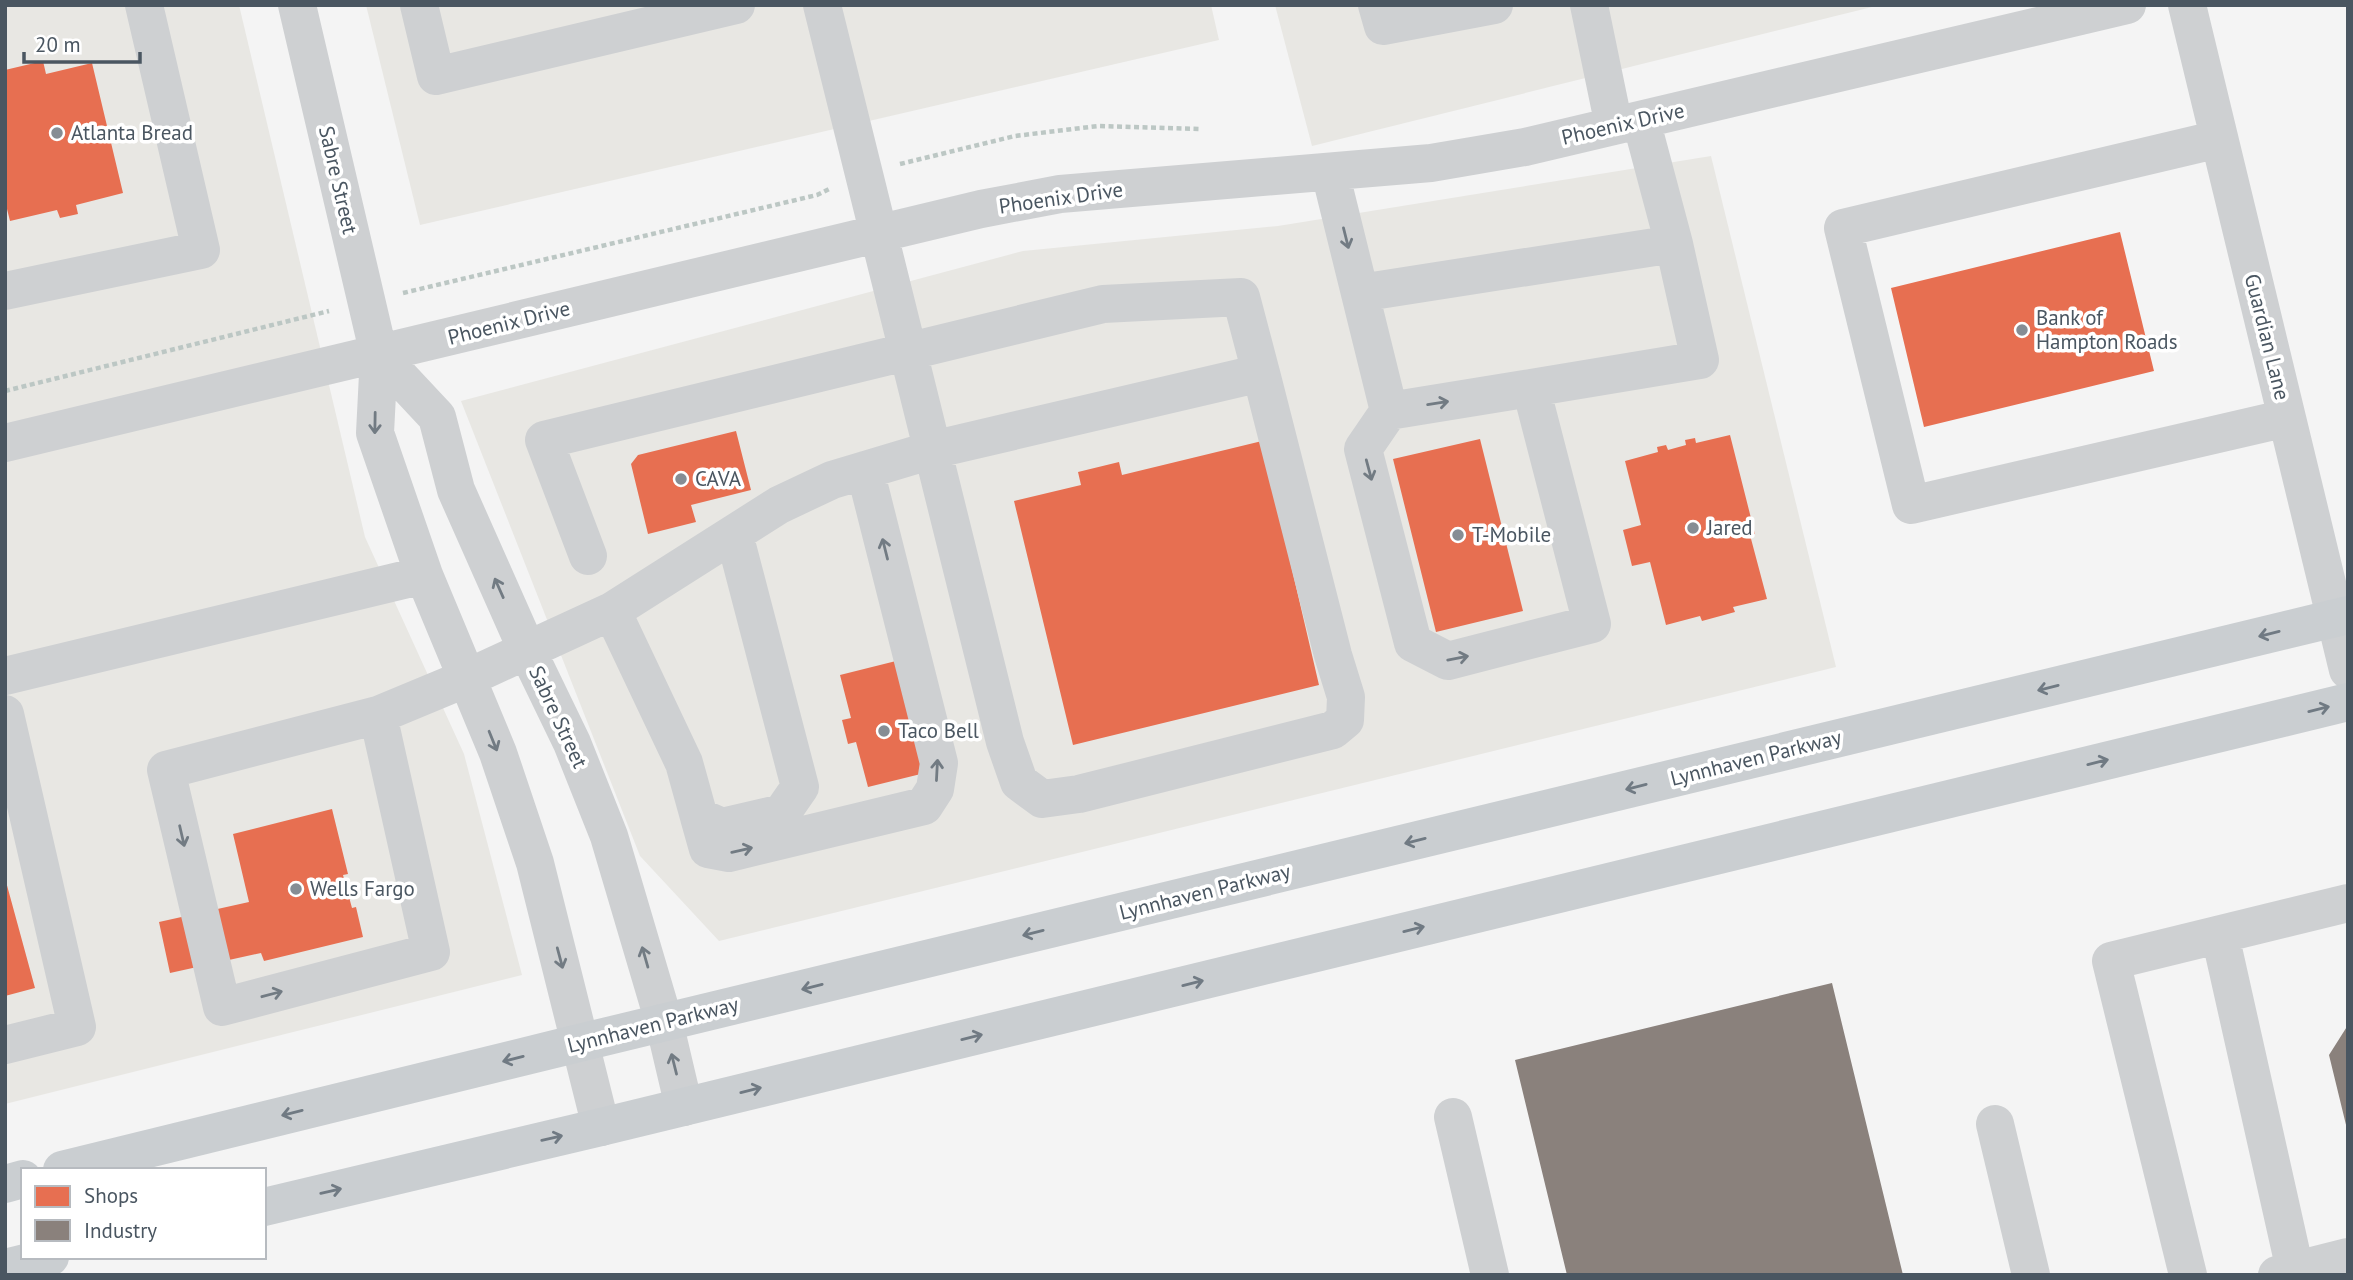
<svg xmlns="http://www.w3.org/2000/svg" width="2353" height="1280" font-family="'PT Sans',sans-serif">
  <rect width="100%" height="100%" fill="#f4f4f4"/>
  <path fill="#e8e7e3" d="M 5,5 L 239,5 L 365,537 L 464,754 L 522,975 L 5,1104 Z
    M 366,5 L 1211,5 L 1219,40 L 420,225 Z
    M 1275,5 L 1880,5 L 1312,146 Z
    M 1711,156 L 1836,667 L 719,941 L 640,856 L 461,401 L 1023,251 L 1278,226 Z"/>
  <path fill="#e76f51" d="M 43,61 L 46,74 L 92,63 L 123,193 L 76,205 L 78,214 L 60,218 L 57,210 L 10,221 L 5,201 L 5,70 Z
    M 2120,232 L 2154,371 L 1924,427 L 1891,288 Z
    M 736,431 L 751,490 L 691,505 L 696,522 L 648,534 L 631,464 L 638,455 Z
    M 1730,435 L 1755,534 L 1750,535 L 1767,599 L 1733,607 L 1735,612 L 1702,621 L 1700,616 L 1666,625 L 1650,562 L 1632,566 L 1623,530 L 1641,525 L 1625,461 L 1658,452 L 1657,447 L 1666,445 L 1668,450 L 1686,445 L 1685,440 L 1695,438 L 1696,443 Z
    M 1480,439 L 1523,611 L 1436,632 L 1393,459 Z
    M 1262,441 L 1319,685 L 1073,745 L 1014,501 L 1081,485 L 1078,472 L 1119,462 L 1122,475 Z
    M 904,659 L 933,771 L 868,787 L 856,742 L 848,744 L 842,720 L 851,718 L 840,675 Z
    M 332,809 L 348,874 L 343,875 L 352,908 L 356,907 L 363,937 L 264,961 L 261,953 L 170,973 L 159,922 L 249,902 L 233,834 Z
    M 5,878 L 35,988 L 5,996 Z"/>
  <path fill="#8a817c" d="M 1832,983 L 1903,1275 L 1567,1275 L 1515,1060 Z
    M 2348,1025 L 2348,1129 L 2347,1129 L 2329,1055 Z"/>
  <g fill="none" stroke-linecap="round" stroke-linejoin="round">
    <path stroke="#bcc7c4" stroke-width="4.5" stroke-dasharray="5 3.5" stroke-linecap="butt" d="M 900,164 L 1015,136 L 1098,126 L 1199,129
      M 403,293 L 817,195 L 829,189
      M 5,391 L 329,311"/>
    <path stroke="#ced0d2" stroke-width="38" d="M 297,5 L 379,355 L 375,433 L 424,575 L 498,753 L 535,863 L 601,1127
      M 419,5 L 436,76 L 736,5
      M 822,5 L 1005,742 L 1019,782 L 1042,799 L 1079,794 L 1333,730 L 1345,720 L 1346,697 L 1333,655 L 1261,373
      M 1377,5 L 1383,26 L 1494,5
      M 1589,5 L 1614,126
      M 2187,5 L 2348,670
      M 2219,139 L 1843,228 L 1911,505 L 2287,418
      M 1330,172 L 1389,411 L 1531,388
      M 5,291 L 201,250 L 144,5
      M 1360,293 L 1674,244
      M 379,355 L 437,417 L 456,490 L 527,650 L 572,743 L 609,836 L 664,1022 L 684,1107
      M 1389,411 L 1363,449 L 1413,643 L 1448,661 L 1592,624 L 1531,388 L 1700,360 L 1674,244 L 1641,120
      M 5,443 L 981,209 L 1060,194 L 1431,163 L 1525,147 L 2127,5
      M 612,611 L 684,763 L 699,817 L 722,827 L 782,813 L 800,787 L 734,534
      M 5,676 L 424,575
      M 5,714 L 77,1027 L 5,1045
      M 378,715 L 431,952 L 222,1007 L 166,770 L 378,715 L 467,678 L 612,611 L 779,505 L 832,480 L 932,450 L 1261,373 L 1241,297 L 1103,304 L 544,440 L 588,556
      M 699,817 L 708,849 L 729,853 L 924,806 L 935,789 L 939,763 L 865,470
      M 2220,935 L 2295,1270
      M 1453,1117 L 1490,1275
      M 1995,1124 L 2031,1275
      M 2188,1275 L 2111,961 L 2348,903
      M 2277,1275 L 2348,1257"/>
    <path stroke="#caced1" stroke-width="38" d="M 62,1170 L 579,1043 L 2348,615
      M 5,1184 L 23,1179
      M 264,1207 L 601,1127 L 2348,702
      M 5,1268 L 50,1257"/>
  </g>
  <defs><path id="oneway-shaft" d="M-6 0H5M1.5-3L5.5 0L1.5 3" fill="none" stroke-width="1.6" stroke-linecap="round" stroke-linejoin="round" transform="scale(1.75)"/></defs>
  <g stroke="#727b83">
    <use href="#oneway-shaft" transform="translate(1346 238) rotate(76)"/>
    <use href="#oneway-shaft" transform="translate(1438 403) rotate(-9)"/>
    <use href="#oneway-shaft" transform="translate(375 423) rotate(91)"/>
    <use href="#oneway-shaft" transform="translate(1369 470) rotate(75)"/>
    <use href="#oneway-shaft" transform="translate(885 549) rotate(-104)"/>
    <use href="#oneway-shaft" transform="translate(499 588) rotate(-114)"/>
    <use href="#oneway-shaft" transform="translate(1458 658) rotate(-11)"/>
    <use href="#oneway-shaft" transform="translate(493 741) rotate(68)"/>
    <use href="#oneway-shaft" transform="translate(937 770) rotate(-87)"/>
    <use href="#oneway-shaft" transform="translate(182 836) rotate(77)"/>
    <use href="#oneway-shaft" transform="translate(742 850) rotate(-13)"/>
    <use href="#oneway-shaft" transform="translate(645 957) rotate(-106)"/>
    <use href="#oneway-shaft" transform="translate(560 958) rotate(75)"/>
    <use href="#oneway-shaft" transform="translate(272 994) rotate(-15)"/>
    <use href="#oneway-shaft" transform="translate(674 1064) rotate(-104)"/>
  </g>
  <g stroke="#707a83">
    <use href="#oneway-shaft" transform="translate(2269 634) rotate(166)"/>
    <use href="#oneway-shaft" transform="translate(2048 688) rotate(166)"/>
    <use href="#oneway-shaft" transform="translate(2319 709) rotate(-14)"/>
    <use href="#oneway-shaft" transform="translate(2098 762) rotate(-14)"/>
    <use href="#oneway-shaft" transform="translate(1636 787) rotate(166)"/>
    <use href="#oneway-shaft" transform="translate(1415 841) rotate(166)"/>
    <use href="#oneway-shaft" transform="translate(1414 929) rotate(-14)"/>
    <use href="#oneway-shaft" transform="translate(1033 933) rotate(166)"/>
    <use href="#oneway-shaft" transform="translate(1193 983) rotate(-14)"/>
    <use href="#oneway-shaft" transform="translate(812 987) rotate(166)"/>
    <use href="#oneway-shaft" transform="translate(972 1037) rotate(-14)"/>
    <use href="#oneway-shaft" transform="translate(513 1059) rotate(166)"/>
    <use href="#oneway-shaft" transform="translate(751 1090) rotate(-14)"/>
    <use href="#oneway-shaft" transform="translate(292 1113) rotate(166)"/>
    <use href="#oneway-shaft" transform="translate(552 1138) rotate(-13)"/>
    <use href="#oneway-shaft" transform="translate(331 1191) rotate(-13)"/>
  </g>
  <g fill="#868d94" stroke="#fff" stroke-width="2.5">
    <circle cx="57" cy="133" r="7"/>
    <circle cx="2022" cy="330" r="7"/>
    <circle cx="681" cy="479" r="7"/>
    <circle cx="1693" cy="528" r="7"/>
    <circle cx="1458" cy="535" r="7"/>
    <circle cx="884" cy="731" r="7"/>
    <circle cx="296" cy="889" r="7"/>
  </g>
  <g text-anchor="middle" stroke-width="7" stroke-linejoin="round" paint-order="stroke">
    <g font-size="21" fill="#4a5661" stroke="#fff">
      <text transform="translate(1623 124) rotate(-13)" y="7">Phoenix Drive</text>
      <text transform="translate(338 180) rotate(77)" y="7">Sabre Street</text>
      <text transform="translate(1061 198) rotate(-8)" y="7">Phoenix Drive</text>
      <text transform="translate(509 323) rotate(-14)" y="7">Phoenix Drive</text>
      <text transform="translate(2267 337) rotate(76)" y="7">Guardian Lane</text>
      <text transform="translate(558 717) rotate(65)" y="7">Sabre Street</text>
      <text transform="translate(1756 758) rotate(-14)" y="7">Lynnhaven Parkway</text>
      <text transform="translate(1205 892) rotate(-14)" y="7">Lynnhaven Parkway</text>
      <text transform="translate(653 1025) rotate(-14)" y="7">Lynnhaven Parkway</text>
    </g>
    <g font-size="21" fill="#4a5661" stroke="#fff" text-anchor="start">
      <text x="71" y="140">Atlanta Bread</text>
      <text x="2036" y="325">Bank of<tspan x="2036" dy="24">Hampton Roads</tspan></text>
      <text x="695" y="486">CAVA</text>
      <text x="1707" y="535">Jared</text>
      <text x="1472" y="542">T-Mobile</text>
      <text x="898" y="738">Taco Bell</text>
      <text x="310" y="896">Wells Fargo</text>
    </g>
  </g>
  <rect width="2353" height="1280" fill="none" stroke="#4a5661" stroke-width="14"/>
  <rect x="21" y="1168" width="245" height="91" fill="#ffffff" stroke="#b7bbc0" stroke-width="2"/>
  <rect x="35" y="1186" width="35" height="21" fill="#e76f51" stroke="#b7bbc0" stroke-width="2"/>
  <text x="84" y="1203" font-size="21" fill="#4a5661">Shops</text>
  <rect x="35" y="1220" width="35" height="21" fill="#8a817c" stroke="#b7bbc0" stroke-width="2"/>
  <text x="84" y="1238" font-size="21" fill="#4a5661">Industry</text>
  <path d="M24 52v10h116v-10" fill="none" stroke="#4a5661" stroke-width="3.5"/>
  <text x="35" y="52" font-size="21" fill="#4a5661" stroke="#ffffff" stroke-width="5" paint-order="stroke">20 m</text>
</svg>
